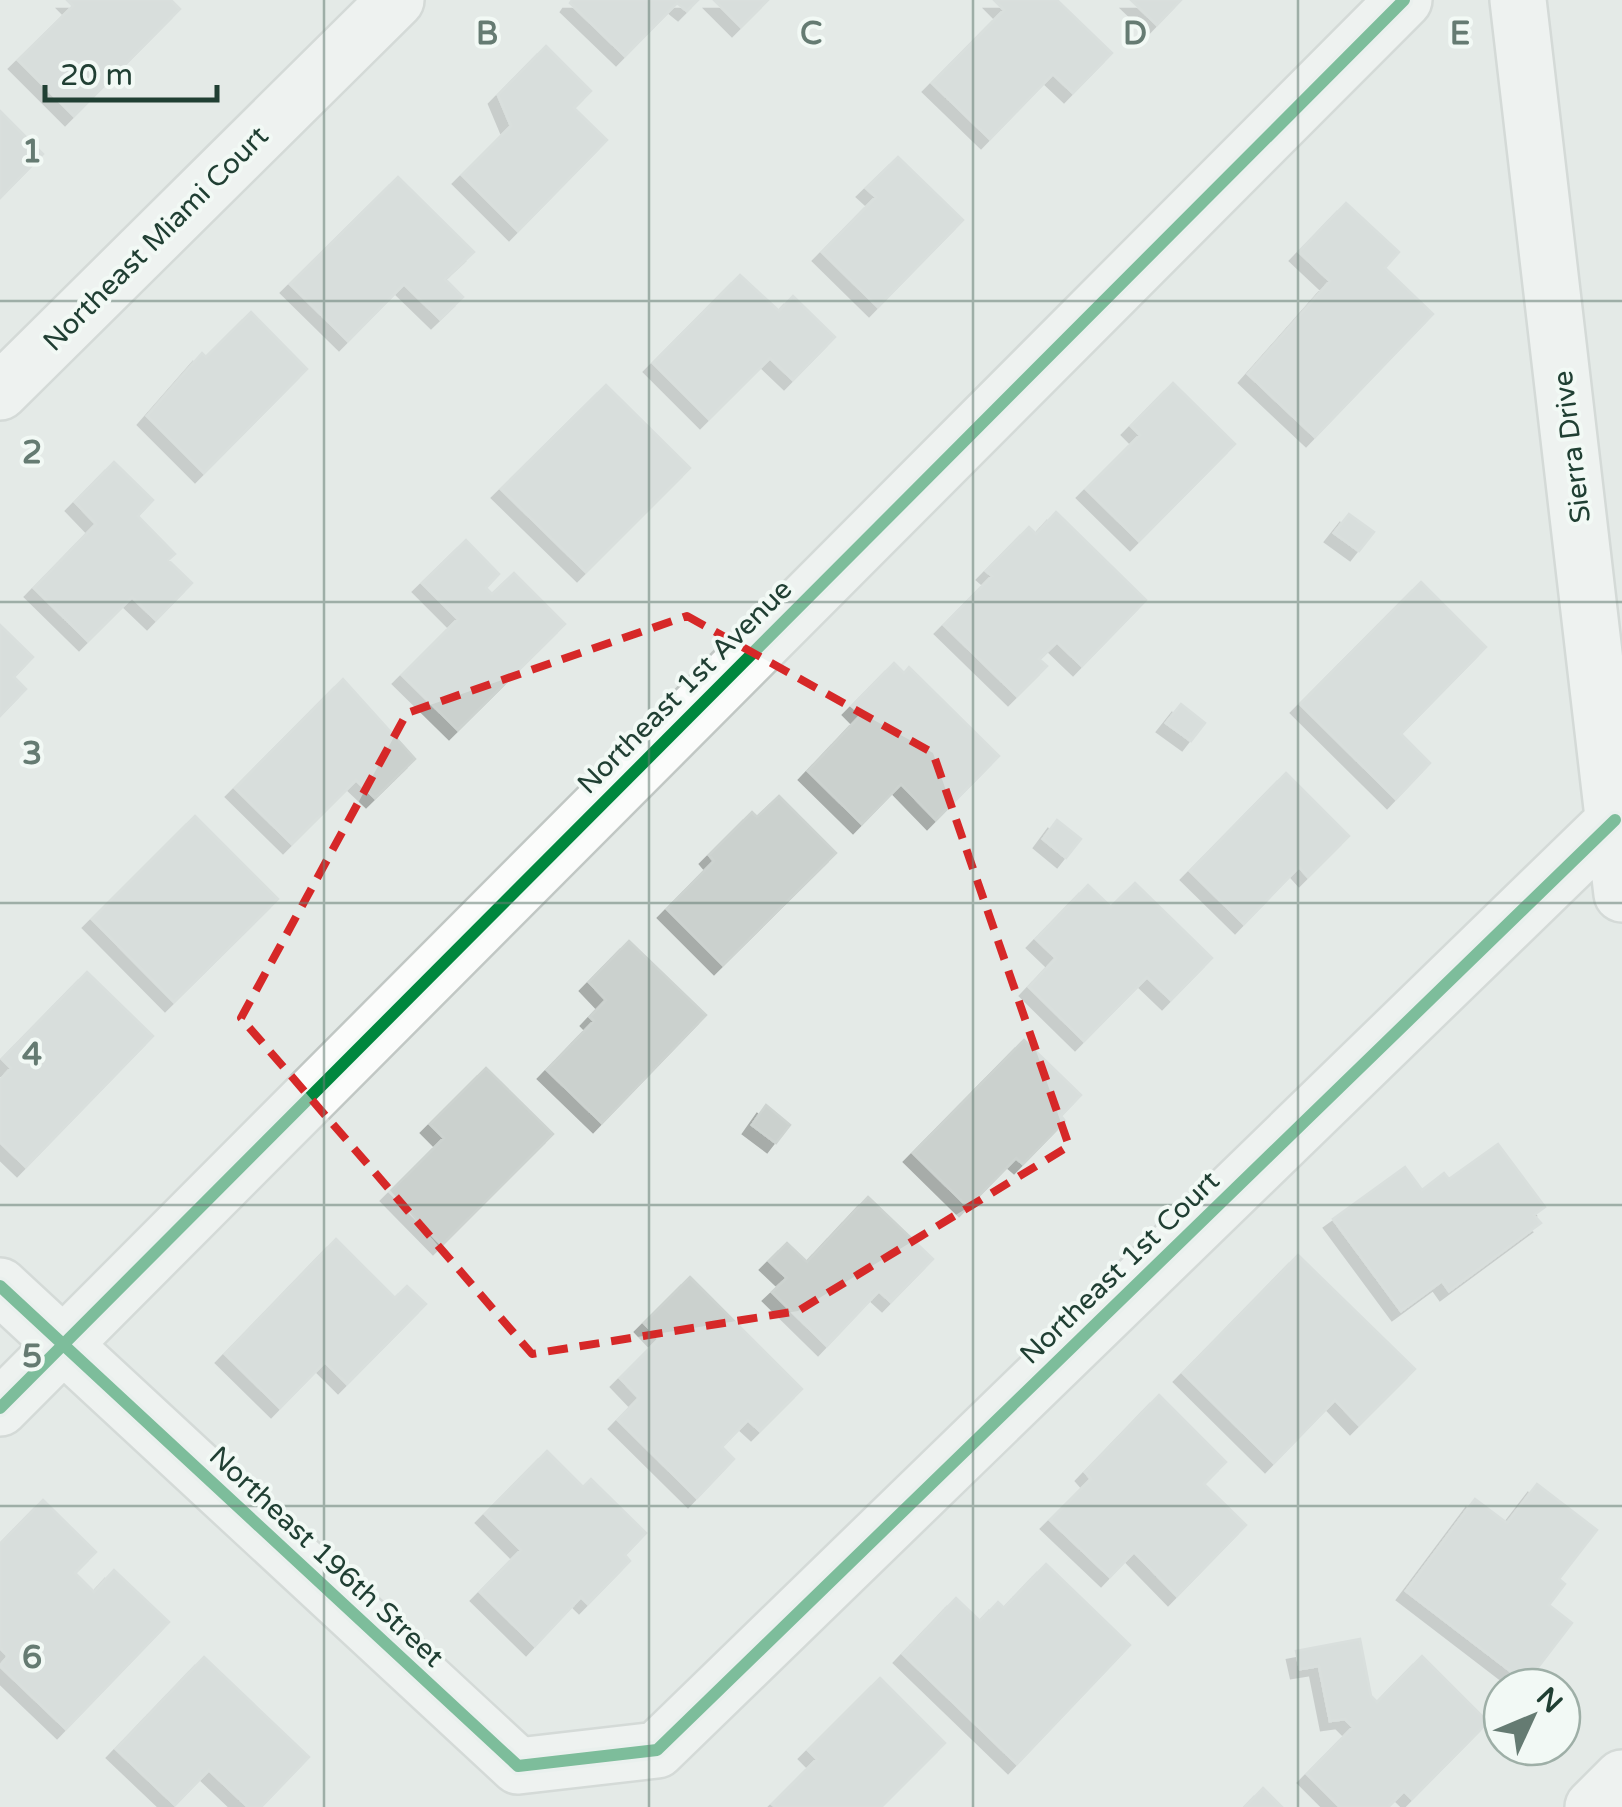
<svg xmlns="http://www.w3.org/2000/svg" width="1622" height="1807" font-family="'Varela Round',sans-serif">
  <defs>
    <filter id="shadow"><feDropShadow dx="-9" dy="9" stdDeviation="0" flood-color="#0004"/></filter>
  </defs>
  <rect width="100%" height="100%" fill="#e4eae7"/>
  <path fill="#cbd1ce" stroke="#cdd3d0" stroke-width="2.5" filter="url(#shadow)" d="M 67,0 L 171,0 L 180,9 L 74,116 L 18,60 L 73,6 Z
    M 572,0 L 698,0 L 687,11 L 677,3 L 625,56 L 570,3 Z
    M 714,0 L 768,0 L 741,27 Z
    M 994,0 L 1057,0 L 1112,53 L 1073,93 L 1053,74 L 990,139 L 932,83 L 1004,10 Z
    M 1131,0 L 1181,0 L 1157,25 Z
    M 546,46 L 591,91 L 574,108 L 607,140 L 518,231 L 462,175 L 511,126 L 498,95 Z
    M 0,111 L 43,154 L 0,198 Z
    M 898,157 L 963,220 L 878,307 L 822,252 L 876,197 L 866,188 Z
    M 398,177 L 474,252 L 445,279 L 463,297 L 440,319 L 404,284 L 348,341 L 290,284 Z
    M 1346,203 L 1399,252 L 1385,268 L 1433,314 L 1315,437 L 1248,374 L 1330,281 L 1299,252 Z
    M 740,275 L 779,311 L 793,296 L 835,337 L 793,380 L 770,358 L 709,419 L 653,363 Z
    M 251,312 L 307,369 L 204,473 L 147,416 L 202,353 L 206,357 Z
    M 1173,383 L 1235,444 L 1139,541 L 1086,489 L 1140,435 L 1131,426 Z
    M 606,385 L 690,468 L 586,572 L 501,489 Z
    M 114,462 L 153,500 L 138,516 L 175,554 L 168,560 L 192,583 L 156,620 L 132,597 L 88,641 L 34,588 L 96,524 L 75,502 Z
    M 1056,512 L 1146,600 L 1082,666 L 1057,642 L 1039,659 L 1047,666 L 1017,696 L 944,625 L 992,576 L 986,571 L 1029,527 L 1036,534 Z
    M 1349,514 L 1374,532 L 1359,551 L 1334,533 Z
    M 466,540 L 499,574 L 486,588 L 492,594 L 514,573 L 565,624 L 458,730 L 402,675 L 458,619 L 422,583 Z
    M 1421,582 L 1486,647 L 1401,734 L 1430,763 L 1396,799 L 1300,704 Z
    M 0,625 L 33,657 L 14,677 L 26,689 L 0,716 Z
    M 894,663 L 904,673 L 909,667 L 999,756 L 936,820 L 901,784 L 862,824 L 808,771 L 861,715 L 852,706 Z
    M 343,679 L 415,759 L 375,798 L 356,780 L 292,844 L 235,788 Z
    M 1181,704 L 1205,723 L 1191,741 L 1166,723 Z
    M 1286,773 L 1349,836 L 1308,877 L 1299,867 L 1244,924 L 1190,871 Z
    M 779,796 L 836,853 L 723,965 L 667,909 L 714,861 L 709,855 L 752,812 L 757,817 Z
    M 195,816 L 278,899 L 174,1002 L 92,919 Z
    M 1057,820 L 1081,839 L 1066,858 L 1043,839 Z
    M 1135,883 L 1212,958 L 1171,1000 L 1147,977 L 1084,1041 L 1029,987 L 1056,958 L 1036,939 L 1088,885 L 1111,907 Z
    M 629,941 L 706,1015 L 602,1123 L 547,1070 L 594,1021 L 590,1017 L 606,1000 L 589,982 Z
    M 87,972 L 153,1036 L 26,1167 L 0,1142 L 0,1080 L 11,1068 L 2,1059 Z
    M 1024,1040 L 1081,1095 L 1061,1116 L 1065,1121 L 1023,1164 L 1016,1158 L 968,1207 L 913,1153 Z
    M 486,1068 L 553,1134 L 442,1245 L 390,1192 L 444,1138 L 430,1124 Z
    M 766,1105 L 790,1125 L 776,1143 L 752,1125 Z
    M 1498,1144 L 1545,1207 L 1534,1215 L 1541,1223 L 1449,1291 L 1442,1281 L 1401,1311 L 1333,1219 L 1405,1167 L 1422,1190 L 1444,1173 L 1449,1179 Z
    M 868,1197 L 933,1259 L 891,1302 L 879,1291 L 827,1346 L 772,1292 L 787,1278 L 769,1261 L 787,1243 L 807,1262 Z
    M 336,1239 L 395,1298 L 407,1286 L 426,1304 L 347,1384 L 325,1362 L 280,1408 L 225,1354 Z
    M 1298,1255 L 1415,1369 L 1359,1425 L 1335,1400 L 1274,1463 L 1183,1373 Z
    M 690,1277 L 802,1389 L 760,1431 L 748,1420 L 722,1447 L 734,1459 L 697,1498 L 618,1420 L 639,1398 L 620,1378 L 659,1339 L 644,1323 Z
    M 1159,1395 L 1226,1462 L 1204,1484 L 1246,1525 L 1177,1596 L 1134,1552 L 1110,1577 L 1050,1520 L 1091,1479 L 1085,1472 Z
    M 547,1451 L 583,1487 L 591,1479 L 646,1533 L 625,1555 L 630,1561 L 588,1604 L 581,1597 L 535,1646 L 480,1592 L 521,1550 L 485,1514 Z
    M 1537,1484 L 1597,1530 L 1559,1579 L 1565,1584 L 1549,1605 L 1572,1623 L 1526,1683 L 1406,1591 L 1475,1499 L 1507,1523 Z
    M 43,1500 L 96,1552 L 75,1573 L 94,1592 L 114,1570 L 169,1622 L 66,1729 L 0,1666 L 8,1656 L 0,1648 L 0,1544 Z
    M 1046,1564 L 1130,1645 L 1017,1764 L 903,1654 L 956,1598 L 980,1621 L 998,1602 L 1004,1608 Z
    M 1360,1639 L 1371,1696 L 1377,1702 L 1422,1656 L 1488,1722 L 1412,1799 L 1404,1791 L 1388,1807 L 1340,1807 L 1307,1774 L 1353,1727 L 1345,1719 L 1330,1721 L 1319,1666 L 1300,1669 L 1296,1651 Z
    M 204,1657 L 309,1757 L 261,1807 L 248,1807 L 209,1770 L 175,1805 L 116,1749 Z
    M 880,1678 L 945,1743 L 881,1807 L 776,1807 L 772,1804 L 817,1759 L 808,1750 Z
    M 1263,1788 L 1282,1807 L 1245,1807 Z"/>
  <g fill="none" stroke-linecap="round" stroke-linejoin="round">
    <defs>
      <path id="minor" d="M 1518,0 L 1622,894
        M 0,392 L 396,0
        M 0,1286 L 518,1766 L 657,1750 L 1615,820
        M 0,1408 L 1404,0
        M 1593,1807 L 1622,1778"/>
    </defs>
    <use href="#minor" stroke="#c1c7c4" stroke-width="60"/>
    <use href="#minor" stroke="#fbfcfb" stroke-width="55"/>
    <defs>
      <path id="cycleway" d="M 0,1286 L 518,1766 L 657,1750 L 1615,820
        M 0,1408 L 1404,0"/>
    </defs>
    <use href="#cycleway" stroke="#f2f9f5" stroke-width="19"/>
    <use href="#cycleway" stroke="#00873e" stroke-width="12"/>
  </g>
  <path d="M0 0H1622V1807H0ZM 687,616 L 933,753 L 1069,1146 L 798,1311 L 532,1354 L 241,1018 L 407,713 Z" fill="#e4eae7" fill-opacity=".55" fill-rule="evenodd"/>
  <path fill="none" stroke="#d62828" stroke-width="8" stroke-dasharray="20 12" stroke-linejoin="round" d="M 687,616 L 933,753 L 1069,1146 L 798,1311 L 532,1354 L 241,1018 L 407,713 Z"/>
  <path fill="none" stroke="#657b72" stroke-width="2.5" stroke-opacity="0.55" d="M 324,0 L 324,1807M 649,0 L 649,1807M 973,0 L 973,1807M 1298,0 L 1298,1807M 0,301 L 1622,301M 0,602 L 1622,602M 0,903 L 1622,903M 0,1205 L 1622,1205M 0,1506 L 1622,1506"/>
  <g text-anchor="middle" stroke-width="8" stroke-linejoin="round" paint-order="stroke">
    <g font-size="28" fill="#203f33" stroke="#f2f9f5">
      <text transform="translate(155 238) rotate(-45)" y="10">Northeast Miami Court</text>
      <text transform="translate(1571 447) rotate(-97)" y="10">Sierra Drive</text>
      <text transform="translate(684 686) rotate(-45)" y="10">Northeast 1st Avenue</text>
      <text transform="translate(1119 1267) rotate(-44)" y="10">Northeast 1st Court</text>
      <text transform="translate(327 1556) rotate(43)" y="10">Northeast 196th Street</text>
    </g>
  </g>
  <g font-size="32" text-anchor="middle" font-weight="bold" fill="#657b72" stroke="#f2f9f5" stroke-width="8" stroke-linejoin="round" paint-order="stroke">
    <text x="487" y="44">B</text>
    <text x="811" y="44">C</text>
    <text x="1135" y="44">D</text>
    <text x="1460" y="44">E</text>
    <text x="32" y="162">1</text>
    <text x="32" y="463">2</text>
    <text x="32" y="764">3</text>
    <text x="32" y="1065">4</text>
    <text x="32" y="1367">5</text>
    <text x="32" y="1668">6</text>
  </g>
  <g transform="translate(1532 1717) rotate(46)"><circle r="48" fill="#f2f9f5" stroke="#9eafa7" stroke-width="2.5"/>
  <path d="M0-8L18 38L0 25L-18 38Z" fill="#657b72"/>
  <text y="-15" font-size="28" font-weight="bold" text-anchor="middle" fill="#203f33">N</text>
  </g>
  <path d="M45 85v15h172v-15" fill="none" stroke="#203f33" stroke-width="5"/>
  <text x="60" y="85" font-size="30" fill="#203f33" stroke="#f2f9f5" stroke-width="8" paint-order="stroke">20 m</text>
</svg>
